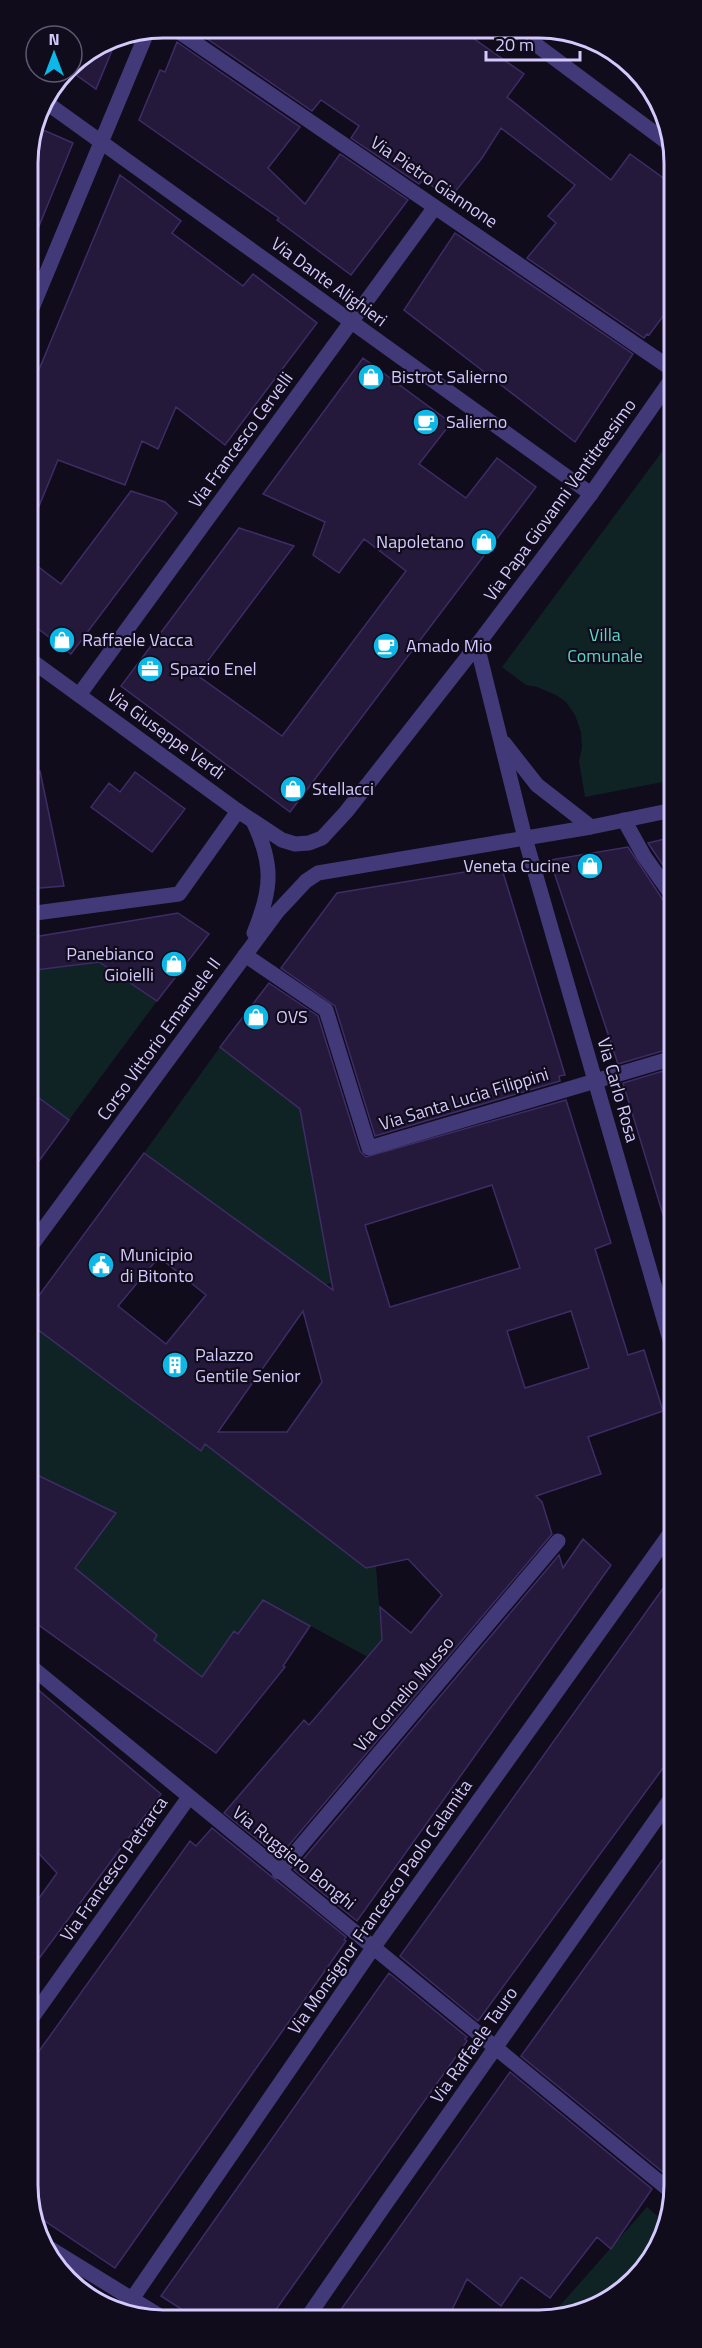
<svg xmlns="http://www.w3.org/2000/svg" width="702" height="2348" font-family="'Titillium Web',sans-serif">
  <rect width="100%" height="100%" fill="#100c1b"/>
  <path fill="#0f2325" d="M 673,437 L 673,780 L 585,797 L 579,761 L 582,748 L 581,732 L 575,715 L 566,702 L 556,695 L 537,687 L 526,685 L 502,667 Z
    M 99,962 L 157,1001 L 69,1120 L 28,1090 L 28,971 Z
    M 220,1047 L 300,1109 L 332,1283 L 322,1285 L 144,1153 Z
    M 29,1323 L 200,1451 L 205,1444 L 366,1568 L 376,1566 L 383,1658 L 377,1662 L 263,1600 L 238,1634 L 234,1631 L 202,1677 L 154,1640 L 157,1635 L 109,1595 L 73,1571 L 116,1513 L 29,1470 Z
    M 647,2207 L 663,2221 L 641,2275 L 565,2318 L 549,2318 Z"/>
  <path fill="#24193b" stroke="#3e2c66" stroke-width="1.5" fill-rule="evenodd" d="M 190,27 L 460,29 L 524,74 L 507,97 L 611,180 L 630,154 L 673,185 L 673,303 L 649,335 L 647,334 L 644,338 L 527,258 L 556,223 L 548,216 L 575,185 L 501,128 L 482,158 L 450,198 L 423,180 L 419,184 L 351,138 L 359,126 L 321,100 L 312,111 Z
    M 118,36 L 96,89 L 72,72 L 72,63 L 111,37 Z
    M 177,42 L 300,127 L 268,168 L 305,204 L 340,154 L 408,200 L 351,275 L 277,220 L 279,218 L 139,120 L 160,70 L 165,72 Z
    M 34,126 L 73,143 L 28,253 L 27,154 Z
    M 120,175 L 181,221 L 172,233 L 243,286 L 253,274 L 317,323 L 225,445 L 176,407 L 158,449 L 142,441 L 125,485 L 58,460 L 28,533 L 28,396 Z
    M 455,233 L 633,354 L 575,442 L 404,310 Z
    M 363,358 L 451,423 L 419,464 L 466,498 L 497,458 L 536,487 L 290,812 L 121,686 L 239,528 L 294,546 L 197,675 L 282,736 L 406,571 L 364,539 L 339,573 L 313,555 L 325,522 L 263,494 Z
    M 131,491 L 165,502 L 177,513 L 71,654 L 28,621 L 28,559 L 61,584 Z
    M 40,771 L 64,886 L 28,889 L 28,772 Z
    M 135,772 L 185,809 L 152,852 L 91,807 L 109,783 L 120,792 Z
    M 673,837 L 673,880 L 648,843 Z
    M 628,847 L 665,903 L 673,907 L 673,1048 L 618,1064 L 550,860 Z
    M 501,866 L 565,1075 L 559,1076 L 560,1081 L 375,1136 L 335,1006 L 281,968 L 337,893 Z
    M 178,913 L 209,934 L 157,1001 L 99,962 L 28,971 L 28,938 Z
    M 269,983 L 318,1016 L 360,1151 L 366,1157 L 566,1100 L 611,1243 L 595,1249 L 628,1355 L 644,1350 L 663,1411 L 588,1437 L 601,1474 L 536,1496 L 542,1502 L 552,1534 L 279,1857 L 224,1813 L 304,1720 L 309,1725 L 382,1640 L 380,1607 L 411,1633 L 442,1595 L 408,1559 L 366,1568 L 205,1444 L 201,1451 L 29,1323 L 29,1309 L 144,1153 L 333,1290 L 300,1109 L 220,1047 ZM 492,1185 L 520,1268 L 390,1307 L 365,1225 ZM 159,1257 L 206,1295 L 166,1344 L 118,1306 ZM 303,1311 L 322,1382 L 287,1432 L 218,1432 ZM 571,1311 L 589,1368 L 525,1388 L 507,1331 Z
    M 673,1068 L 674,1227 L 667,1228 L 623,1083 Z
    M 28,1090 L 69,1120 L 28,1176 Z
    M 29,1471 L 116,1513 L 75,1568 L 157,1635 L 154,1640 L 202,1677 L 234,1631 L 238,1634 L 263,1600 L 310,1626 L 283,1666 L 285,1667 L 216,1753 L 29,1618 Z
    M 583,1539 L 611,1565 L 357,1921 L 294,1870 L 559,1555 L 563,1568 Z
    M 674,1573 L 674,1753 L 478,2021 L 400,1956 Z
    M 29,1682 L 161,1794 L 29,1972 L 29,1912 L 57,1873 L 29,1843 Z
    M 212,1828 L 346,1937 L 344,1940 L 346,1941 L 115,2268 L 30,2211 L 29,2065 L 190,1841 L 196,1846 Z
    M 674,1844 L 675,2136 L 675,2182 L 521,2056 Z
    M 389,1973 L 467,2037 L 465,2039 L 467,2041 L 270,2318 L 195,2318 L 161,2296 Z
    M 510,2072 L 652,2189 L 611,2249 L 597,2237 L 550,2298 L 521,2277 L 501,2306 L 467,2279 L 448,2318 L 335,2318 Z"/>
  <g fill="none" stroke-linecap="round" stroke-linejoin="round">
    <path stroke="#423978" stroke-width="15" d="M 172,27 L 673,370
      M 515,29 L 672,146
      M 44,101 L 591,494
      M 27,320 L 148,30
      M 79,695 L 435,207
      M 624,820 L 644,856 L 673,897
      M 525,838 L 674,1354
      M 28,914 L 179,894 L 238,811
      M 245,955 L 326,1010 L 369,1148 L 673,1058
      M 29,1665 L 674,2194
      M 279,1872 L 558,1541
      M 29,2022 L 189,1797
      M 49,2248 L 163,2318
      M 127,2313 L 132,2299 L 373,1948 L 674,1528
      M 307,2318 L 384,2206 L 674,1794"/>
    <path stroke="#423978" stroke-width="15" d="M 477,645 L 525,838
      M 28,658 L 238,811 L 282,840 L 295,844 L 309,843 L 322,838 L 346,812 L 477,645 L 591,494 L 673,377
      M 504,743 L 537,785 L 591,827
      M 253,821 C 274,865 272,889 254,933
      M 28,1250 L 277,912 L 306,881 L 318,873 L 591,827 L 673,810"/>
  </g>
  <defs>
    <symbol id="shop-disc" viewBox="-11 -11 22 22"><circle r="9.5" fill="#0bb8e7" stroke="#100c1b"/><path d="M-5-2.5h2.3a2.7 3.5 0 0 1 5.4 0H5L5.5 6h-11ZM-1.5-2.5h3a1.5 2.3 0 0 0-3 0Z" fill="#fff"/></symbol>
    <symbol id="cafe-disc" viewBox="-11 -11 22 22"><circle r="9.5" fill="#0bb8e7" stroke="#100c1b"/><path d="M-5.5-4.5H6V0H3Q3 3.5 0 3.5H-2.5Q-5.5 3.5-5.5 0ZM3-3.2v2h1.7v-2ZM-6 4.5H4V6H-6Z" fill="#fff"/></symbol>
    <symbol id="office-disc" viewBox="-11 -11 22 22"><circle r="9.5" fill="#0bb8e7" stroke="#100c1b"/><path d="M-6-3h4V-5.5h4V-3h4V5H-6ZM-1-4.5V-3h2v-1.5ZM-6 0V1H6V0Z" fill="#fff"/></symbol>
    <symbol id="civic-disc" viewBox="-11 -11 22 22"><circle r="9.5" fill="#0bb8e7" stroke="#100c1b"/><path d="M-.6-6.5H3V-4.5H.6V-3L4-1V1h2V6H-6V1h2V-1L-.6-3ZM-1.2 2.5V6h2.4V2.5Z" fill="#fff"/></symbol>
    <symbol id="building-disc" viewBox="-11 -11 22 22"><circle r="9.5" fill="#0bb8e7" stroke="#100c1b"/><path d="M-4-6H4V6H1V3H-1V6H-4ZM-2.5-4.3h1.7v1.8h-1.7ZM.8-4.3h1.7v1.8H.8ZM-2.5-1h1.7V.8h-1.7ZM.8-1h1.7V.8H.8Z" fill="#fff"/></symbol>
  </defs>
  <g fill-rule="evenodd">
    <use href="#shop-disc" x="356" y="362" width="30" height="30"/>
    <use href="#cafe-disc" x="411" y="407" width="30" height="30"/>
    <use href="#shop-disc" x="469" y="527" width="30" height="30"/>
    <use href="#shop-disc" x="47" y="625" width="30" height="30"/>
    <use href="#cafe-disc" x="371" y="631" width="30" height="30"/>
    <use href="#office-disc" x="135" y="654" width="30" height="30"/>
    <use href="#shop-disc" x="278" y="774" width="30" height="30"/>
    <use href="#shop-disc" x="575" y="851" width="30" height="30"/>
    <use href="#shop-disc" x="159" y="949" width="30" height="30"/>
    <use href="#shop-disc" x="241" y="1002" width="30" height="30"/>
    <use href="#civic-disc" x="86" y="1250" width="30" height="30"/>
    <use href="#building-disc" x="160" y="1350" width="30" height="30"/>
  </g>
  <g text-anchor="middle" stroke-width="4.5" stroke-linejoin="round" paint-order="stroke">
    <g font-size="18" fill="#d4c9fc" stroke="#100c1b">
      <text transform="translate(434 182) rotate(34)" y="6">Via Pietro Giannone</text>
      <text transform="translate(329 282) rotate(36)" y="6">Via Dante Alighieri</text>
      <text transform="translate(241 440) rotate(-54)" y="6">Via Francesco Cervelli</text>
      <text transform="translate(560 500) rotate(-54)" y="6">Via Papa Giovanni Ventitreesimo</text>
      <text transform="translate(166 734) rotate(36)" y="6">Via Giuseppe Verdi</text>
      <text transform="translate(159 1039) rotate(-54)" y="6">Corso Vittorio Emanuele II</text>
      <text transform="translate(618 1090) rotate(74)" y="6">Via Carlo Rosa</text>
      <text transform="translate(464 1099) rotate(-17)" y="6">Via Santa Lucia Filippini</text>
      <text transform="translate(404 1694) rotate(-50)" y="6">Via Cornelio Musso</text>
      <text transform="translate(294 1858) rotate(39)" y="6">Via Ruggiero Bonghi</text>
      <text transform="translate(114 1869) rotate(-55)" y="6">Via Francesco Petrarca</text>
      <text transform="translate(380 1907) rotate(-55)" y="6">Via Monsignor Francesco Paolo Calamita</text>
      <text transform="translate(474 2045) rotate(-55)" y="6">Via Raffaele Tauro</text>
    </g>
    <g font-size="18" fill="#d4c9fc" stroke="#100c1b" text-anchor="start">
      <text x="391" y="383">Bistrot Salierno</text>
      <text x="446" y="428">Salierno</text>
      <text x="464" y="548" text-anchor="end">Napoletano</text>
      <text x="82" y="646">Raffaele Vacca</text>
      <text x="406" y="652">Amado Mio</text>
      <text x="170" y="675">Spazio Enel</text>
      <text x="312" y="795">Stellacci</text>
      <text x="570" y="872" text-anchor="end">Veneta Cucine</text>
      <text x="154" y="960" text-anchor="end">Panebianco<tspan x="154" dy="21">Gioielli</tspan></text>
      <text x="276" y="1023">OVS</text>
      <text x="120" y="1261">Municipio<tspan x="120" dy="21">di Bitonto</tspan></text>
      <text x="195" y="1361">Palazzo<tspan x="195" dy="21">Gentile Senior</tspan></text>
    </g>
    <g font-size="18" fill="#5ad8c6" stroke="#100c1b">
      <text x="605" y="641">Villa<tspan x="605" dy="21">Comunale</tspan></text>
    </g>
  </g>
  <path d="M0 0H702V2348H0ZM163 38H539A125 125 0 0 1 664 163V2185A125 125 0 0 1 539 2310H163A125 125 0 0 1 38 2185V163A125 125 0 0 1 163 38Z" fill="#100c1b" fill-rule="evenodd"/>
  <path fill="none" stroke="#d4c9fc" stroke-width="3" d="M163 38H539A125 125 0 0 1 664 163V2185A125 125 0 0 1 539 2310H163A125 125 0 0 1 38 2185V163A125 125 0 0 1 163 38Z"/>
  <g transform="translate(54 54)"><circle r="28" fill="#100c1b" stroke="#5e5875" stroke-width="1.5"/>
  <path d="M0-4.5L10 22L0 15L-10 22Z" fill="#0bb8e7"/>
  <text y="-9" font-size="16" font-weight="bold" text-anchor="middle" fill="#d4c9fc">N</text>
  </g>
  <path d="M486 51v9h94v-9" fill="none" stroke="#d4c9fc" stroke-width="3"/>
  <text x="495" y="51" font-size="18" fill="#d4c9fc" stroke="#100c1b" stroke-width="4.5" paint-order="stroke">20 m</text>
</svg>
